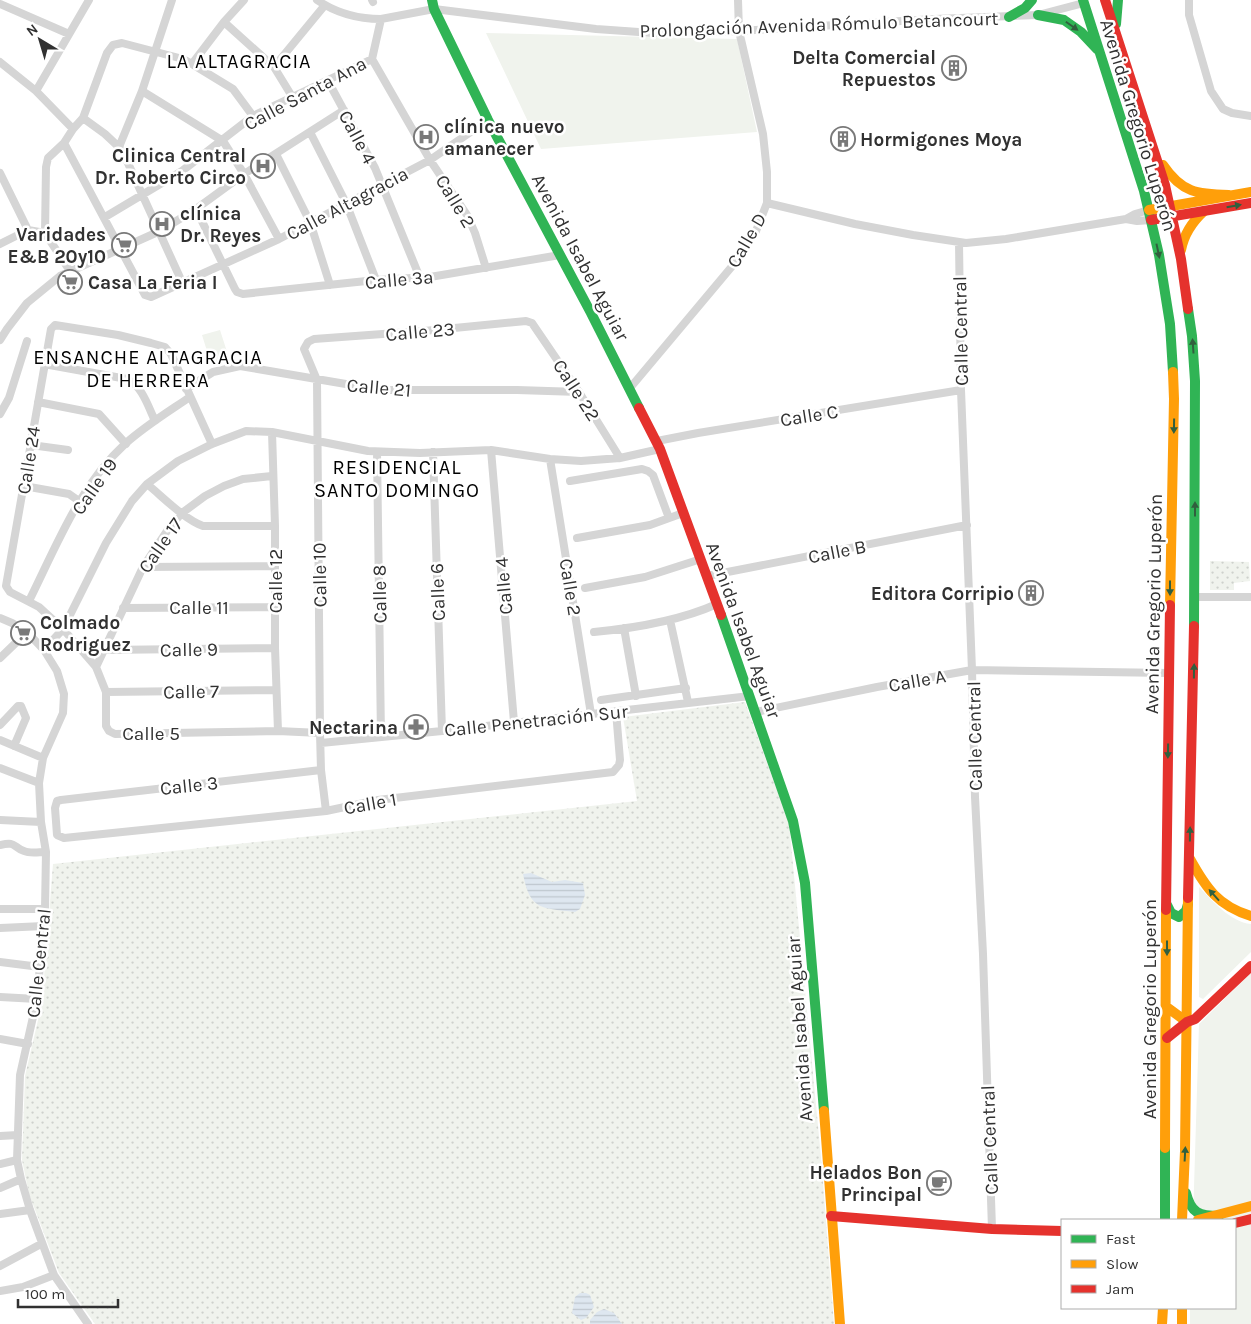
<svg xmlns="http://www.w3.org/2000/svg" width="1251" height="1324" font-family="Karla,sans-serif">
  <defs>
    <pattern id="grass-dots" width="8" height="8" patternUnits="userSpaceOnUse" patternTransform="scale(1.25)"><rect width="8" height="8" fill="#f0f3ed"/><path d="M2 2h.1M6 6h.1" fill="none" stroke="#ced1cc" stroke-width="1.8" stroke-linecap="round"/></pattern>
    <pattern id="water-rules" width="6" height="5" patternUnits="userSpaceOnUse" patternTransform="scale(1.25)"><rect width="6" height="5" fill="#dee7f0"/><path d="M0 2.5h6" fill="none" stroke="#bfc7ce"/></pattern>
  </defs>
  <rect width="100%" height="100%" fill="#fff"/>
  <path fill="url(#grass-dots)" d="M 1210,561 L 1249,562 L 1250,581 L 1234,583 L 1234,590 L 1210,590 Z
    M 745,702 L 789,823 L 821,1157 L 834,1324 L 95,1324 L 59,1273 L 29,1194 L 22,1160 L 25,1076 L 42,1003 L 53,864 L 637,801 L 623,717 Z"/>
  <path fill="#f0f3ed" d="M 486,33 L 737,39 L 757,132 L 541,149 Z
    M 220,330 L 229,358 L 211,364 L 202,335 Z
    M 1199,887 C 1213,901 1230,922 1251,924 L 1251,952 L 1203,999 L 1199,997 Z
    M 1251,973 L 1251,1324 L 1190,1324 L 1190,1308 L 1235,1308 L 1235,1220 L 1193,1220 L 1199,1024 Z"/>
  <path fill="url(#water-rules)" d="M 531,873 L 552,882 L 565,880 L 583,883 L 585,895 L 580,909 L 575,912 C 542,908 530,911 523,874 Z
    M 580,1293 L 586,1293 L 590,1295 L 594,1307 L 586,1318 L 581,1320 L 572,1313 L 575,1297 Z
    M 604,1309 L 614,1313 L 622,1324 L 590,1324 L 590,1320 L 597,1312 Z"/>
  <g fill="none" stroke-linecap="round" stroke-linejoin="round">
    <path stroke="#d5d5d5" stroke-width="8" d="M 317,0 C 336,13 358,19 381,19 L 434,9 L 596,29 L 653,33 L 739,31 L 934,19 L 1038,15 L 1084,3
      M 372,0 L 373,2
      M 1189,0 L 1189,15 L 1211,91 L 1223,109 L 1232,113 L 1251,116
      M 0,4 L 69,34
      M 224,22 L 274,67 L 293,98
      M 372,59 L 430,160 L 467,215 L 475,233 L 486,268
      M 372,59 L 381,19
      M 0,62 L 36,91 L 73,129
      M 192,64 L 224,22 L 244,0
      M 274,67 L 325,5
      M 328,81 L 375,168 L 420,278
      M 36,91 L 89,0
      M 142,91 L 223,141 L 244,174 L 279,239
      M 83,118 L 105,134 L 122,150 L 182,282
      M 310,132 L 346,203 L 376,280
      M 64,143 L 145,295 L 151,297 L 279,239 L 430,160 L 488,120
      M 119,147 L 142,91 L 172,0
      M 276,154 L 310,222 L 330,285
      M 0,173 L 28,230
      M 767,203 L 855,224 L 913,235 L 966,243 L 1006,239 L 1126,219 L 1137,221 L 1151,220
      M 196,209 L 235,289 L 237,292 L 243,294 L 376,280 L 430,277 L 560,255
      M 105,217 L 182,171 L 253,116 L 372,59
      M 1126,219 L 1135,214 L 1149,210
      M 959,242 L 961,390 L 972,670 L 975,797 L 983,954 L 992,1229
      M 0,244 L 28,230 L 45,233
      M 70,271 L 45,233 L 46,167 L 48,158 L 64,143 L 73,129 L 83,118 L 107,53 L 113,45 L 122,43 L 183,59 L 192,64 L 233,89 L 253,116
      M 0,340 L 7,329 L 27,303 L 60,276 L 160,231 L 196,209 L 244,174 L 344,110
      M 44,364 L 127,379 C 142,386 148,406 155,421
      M 630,388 L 739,258 L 756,231 L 767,203 L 767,172 L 763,134 L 739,31 L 738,0
      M 186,389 L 213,372 L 240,366 L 381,390 L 517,390 L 579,392
      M 38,402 L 99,414 L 126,444
      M 0,414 L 9,398 L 27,341
      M 272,432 L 275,526 L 275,648 L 278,731
      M 657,441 L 698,433 L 961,390
      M 212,444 L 171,354 L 165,347 L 151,343 L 118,335 L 55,325 L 51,329 L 6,586 L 10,592 L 39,607 L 63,629 L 96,667 L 106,692 L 106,726 L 109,731 L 115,734 L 278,731 L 320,733
      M 31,445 L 68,450
      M 491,450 L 514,722
      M 377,452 L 381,737
      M 433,452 L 442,731
      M 550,459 L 591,714
      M 570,481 L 642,469 L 648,471 L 653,475 L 669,518
      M 147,484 C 163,497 184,519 203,526 L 275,526
      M 24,486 L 69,494 L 79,501
      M 577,538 L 650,525 L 683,513
      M 143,567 L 274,566
      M 707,576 L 967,525
      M 585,588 L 645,577 L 701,559
      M 1195,597 L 1251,597
      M 29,601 C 56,547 79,486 125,444 C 145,426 168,412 190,397
      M 123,608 L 276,607
      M 0,618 L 12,623 L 27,632 L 44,650 L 57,671 L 64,694 L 63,713 L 43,758 L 39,783 L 41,822 L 46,852 L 45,909 L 37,999 L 20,1075 L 17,1160 L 21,1179 L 30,1210 L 54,1275 L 88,1324
      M 670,620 L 688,702
      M 624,628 L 636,696
      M 594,632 C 636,628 679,621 717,604
      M 44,650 L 63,629 L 106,543 L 132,501 L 147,484 L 178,461 L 212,444 L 246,431 L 272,432 L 368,451 L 420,453 L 491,450 L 550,459 L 581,461 L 620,458 L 660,449
      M 103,650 L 275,648
      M 0,658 L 27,632
      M 96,667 L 143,567 L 169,528 L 182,513 L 205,496 L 224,486 L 243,479 L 272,476
      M 106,692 L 276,690
      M 601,700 L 686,688
      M 756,712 L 877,687 L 972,670 L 1170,673
      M 0,725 L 18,706 L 21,706 L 26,718 L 14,746
      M 0,740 L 43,758
      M 321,743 L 442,731 L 750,696
      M 0,768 L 39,783
      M 321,770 L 61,800 L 57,801 L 55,808 L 57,835 L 64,838 L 326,811 L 378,800 L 613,772 L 619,765 L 620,760 L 616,711
      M 326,811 L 321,770 L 320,733 L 317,380 L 304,349 L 308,342 L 314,339 L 424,331 L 526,321 L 532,323 L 579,392 L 620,458
      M 0,820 L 41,822
      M 0,845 C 17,841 12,847 24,851 C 30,854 39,852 46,852
      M 0,909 L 45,909
      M 0,928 L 44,926
      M 0,962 L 40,967
      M 0,997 L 37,999
      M 0,1039 L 28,1044
      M 0,1136 L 18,1135
      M 0,1164 L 17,1160
      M 0,1188 L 21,1179
      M 0,1214 L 30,1210
      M 0,1266 L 41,1244
      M 0,1291 L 23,1287 L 54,1275"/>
    <path stroke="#30b455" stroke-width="10" d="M 432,0 L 434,9 L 488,120 L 591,313 L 639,408
      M 1083,0 L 1144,191 L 1159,255 L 1170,324 L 1173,372
      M 1038,15 L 1064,20 L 1081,32 L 1097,49
      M 1009,17 L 1025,8 L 1032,0
      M 1116,24 L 1118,0
      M 1188,309 L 1192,336 L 1195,381 L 1194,626
      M 721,615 L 793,821 L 805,883 L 824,1111
      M 1167,905 L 1171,913 L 1179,917 L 1186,911 L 1188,904
      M 1186,1193 C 1191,1213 1199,1216 1219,1216
      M 1165,1220 L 1165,1148"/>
    <path stroke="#ff9f0a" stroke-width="10" d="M 1163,165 C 1182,193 1197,194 1229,195
      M 1149,210 L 1251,192
      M 1181,250 C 1184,234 1192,222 1204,211
      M 1170,605 L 1174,399 L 1173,372
      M 1190,859 C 1206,888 1218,906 1251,916
      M 1168,1008 L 1187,1022
      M 824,1111 L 840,1324
      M 1165,1148 L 1166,910
      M 1182,1220 L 1185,1151 L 1188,898
      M 1198,1220 L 1251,1206
      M 1182,1308 L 1182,1324
      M 1162,1324 L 1163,1308"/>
    <path stroke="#e5322d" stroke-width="10" d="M 1105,0 L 1165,185 L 1181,259 L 1188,309
      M 1151,220 L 1251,203
      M 639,408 L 660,449 L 721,615
      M 1188,898 L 1194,626
      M 1166,910 L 1170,605
      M 1167,1038 L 1187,1022 L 1195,1019 L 1251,966
      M 831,1216 L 992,1229 L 1062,1231
      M 1235,1223 L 1251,1219"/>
  </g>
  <defs><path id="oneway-solid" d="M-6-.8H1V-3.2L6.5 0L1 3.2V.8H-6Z" transform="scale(1.25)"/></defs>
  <g fill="#315f3e">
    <use href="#oneway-solid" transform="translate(1072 26) rotate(35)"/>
    <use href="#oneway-solid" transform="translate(1234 206) rotate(-10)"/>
    <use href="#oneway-solid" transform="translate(1158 251) rotate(78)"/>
    <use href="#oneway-solid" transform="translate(1193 346) rotate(-94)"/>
    <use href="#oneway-solid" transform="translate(1174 426) rotate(91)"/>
    <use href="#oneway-solid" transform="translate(1195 509) rotate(-90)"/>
    <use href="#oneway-solid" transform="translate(1170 588) rotate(90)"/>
    <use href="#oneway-solid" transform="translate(1194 671) rotate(-89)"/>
    <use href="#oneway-solid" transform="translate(1168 751) rotate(91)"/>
    <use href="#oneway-solid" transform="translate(1190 834) rotate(-89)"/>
    <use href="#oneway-solid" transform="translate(1214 895) rotate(-132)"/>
    <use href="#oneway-solid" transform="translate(1167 948) rotate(90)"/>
    <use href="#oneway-solid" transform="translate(1185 1154) rotate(-87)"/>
  </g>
  <defs>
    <symbol id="building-ring" viewBox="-11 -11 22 22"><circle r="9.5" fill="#fff" stroke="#797979" stroke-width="1.5"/><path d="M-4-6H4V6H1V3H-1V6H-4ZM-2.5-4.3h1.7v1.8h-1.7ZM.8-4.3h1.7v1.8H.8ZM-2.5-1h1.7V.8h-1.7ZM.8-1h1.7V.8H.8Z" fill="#797979"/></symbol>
    <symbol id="hospital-ring" viewBox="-11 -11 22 22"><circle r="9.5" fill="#fff" stroke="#797979" stroke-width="1.5"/><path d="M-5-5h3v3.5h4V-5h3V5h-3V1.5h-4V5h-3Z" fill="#797979"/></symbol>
    <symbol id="supermarket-ring" viewBox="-11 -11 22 22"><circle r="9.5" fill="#fff" stroke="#797979" stroke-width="1.5"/><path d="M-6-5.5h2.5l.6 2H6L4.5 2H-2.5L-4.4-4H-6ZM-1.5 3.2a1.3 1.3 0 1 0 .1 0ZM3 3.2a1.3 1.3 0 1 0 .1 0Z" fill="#797979"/></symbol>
    <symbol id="pharmacy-ring" viewBox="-11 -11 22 22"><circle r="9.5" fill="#fff" stroke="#797979" stroke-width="1.5"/><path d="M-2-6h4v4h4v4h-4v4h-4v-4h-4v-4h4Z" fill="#797979"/></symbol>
    <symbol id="cafe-ring" viewBox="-11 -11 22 22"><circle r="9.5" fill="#fff" stroke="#797979" stroke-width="1.5"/><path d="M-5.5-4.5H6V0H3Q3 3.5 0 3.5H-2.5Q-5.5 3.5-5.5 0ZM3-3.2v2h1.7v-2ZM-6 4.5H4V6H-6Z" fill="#797979"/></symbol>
  </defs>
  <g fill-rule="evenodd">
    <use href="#building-ring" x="940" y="54" width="28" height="28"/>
    <use href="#hospital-ring" x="412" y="123" width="28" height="28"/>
    <use href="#building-ring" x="829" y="125" width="28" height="28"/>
    <use href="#hospital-ring" x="249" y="152" width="28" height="28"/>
    <use href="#hospital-ring" x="148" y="210" width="28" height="28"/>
    <use href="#supermarket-ring" x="110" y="231" width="28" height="28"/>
    <use href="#supermarket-ring" x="56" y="268" width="28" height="28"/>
    <use href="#building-ring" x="1017" y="579" width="28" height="28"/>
    <use href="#supermarket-ring" x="9" y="619" width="28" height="28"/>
    <use href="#pharmacy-ring" x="402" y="713" width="28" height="28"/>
    <use href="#cafe-ring" x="925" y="1169" width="28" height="28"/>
  </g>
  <g text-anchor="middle" stroke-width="5" stroke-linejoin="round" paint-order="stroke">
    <g font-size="19" fill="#313131" stroke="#fff">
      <text transform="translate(819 24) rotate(-2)" y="7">Prolongación Avenida Rómulo Betancourt</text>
      <text transform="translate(305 93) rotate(-28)" y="7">Calle Santa Ana</text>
      <text transform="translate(1139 125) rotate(73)" y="7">Avenida Gregorio Luperón</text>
      <text transform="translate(358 137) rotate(62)" y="7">Calle 4</text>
      <text transform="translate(456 201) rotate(59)" y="7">Calle 2</text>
      <text transform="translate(347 203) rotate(-28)" y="7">Calle Altagracia</text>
      <text transform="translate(746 240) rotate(-60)" y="7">Calle D</text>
      <text transform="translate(581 257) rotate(62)" y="7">Avenida Isabel Aguiar</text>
      <text transform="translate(399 279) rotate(-5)" y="7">Calle 3a</text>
      <text transform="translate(420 331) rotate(-5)" y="7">Calle 23</text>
      <text transform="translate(960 331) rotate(-91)" y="7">Calle Central</text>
      <text transform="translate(379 387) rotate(5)" y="7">Calle 21</text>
      <text transform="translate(577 390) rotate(57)" y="7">Calle 22</text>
      <text transform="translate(809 415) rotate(-9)" y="7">Calle C</text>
      <text transform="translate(28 460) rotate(-81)" y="7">Calle 24</text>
      <text transform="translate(94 486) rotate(-55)" y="7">Calle 19</text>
      <text transform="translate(160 545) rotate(-55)" y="7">Calle 17</text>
      <text transform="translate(837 551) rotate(-11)" y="7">Calle B</text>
      <text transform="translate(319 575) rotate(-91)" y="7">Calle 10</text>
      <text transform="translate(275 581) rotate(-90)" y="7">Calle 12</text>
      <text transform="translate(503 586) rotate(-95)" y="7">Calle 4</text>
      <text transform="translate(571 587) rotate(81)" y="7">Calle 2</text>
      <text transform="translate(437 592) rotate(-92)" y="7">Calle 6</text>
      <text transform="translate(379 594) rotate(-91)" y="7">Calle 8</text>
      <text transform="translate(1153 604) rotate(-89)" y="7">Avenida Gregorio Luperón</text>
      <text x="199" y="614">Calle 11</text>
      <text transform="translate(744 630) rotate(70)" y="7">Avenida Isabel Aguiar</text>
      <text transform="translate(189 649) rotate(-1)" y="7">Calle 9</text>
      <text transform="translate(917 680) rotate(-10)" y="7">Calle A</text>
      <text transform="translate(191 691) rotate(-1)" y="7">Calle 7</text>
      <text transform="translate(536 720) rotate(-6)" y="7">Calle Penetración Sur</text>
      <text x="151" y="740">Calle 5</text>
      <text transform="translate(974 736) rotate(-91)" y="7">Calle Central</text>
      <text transform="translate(189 785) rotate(-6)" y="7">Calle 3</text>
      <text transform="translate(370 803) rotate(-10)" y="7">Calle 1</text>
      <text transform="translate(38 963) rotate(-84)" y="7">Calle Central</text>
      <text transform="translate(1149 1009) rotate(-90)" y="7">Avenida Gregorio Luperón</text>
      <text transform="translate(799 1029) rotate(-94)" y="7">Avenida Isabel Aguiar</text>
      <text transform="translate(989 1140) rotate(-92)" y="7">Calle Central</text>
    </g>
    <g font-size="19" font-weight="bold" fill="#313131" stroke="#fff" text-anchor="end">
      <text x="936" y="64">Delta Comercial<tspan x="936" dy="22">Repuestos</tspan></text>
      <text x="444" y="133" text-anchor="start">clínica nuevo<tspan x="444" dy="22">amanecer</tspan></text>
      <text x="860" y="146" text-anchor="start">Hormigones Moya</text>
      <text x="246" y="162">Clinica Central<tspan x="246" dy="22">Dr. Roberto Circo</tspan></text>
      <text x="180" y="220" text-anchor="start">clínica<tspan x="180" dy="22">Dr. Reyes</tspan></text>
      <text x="106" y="241">Varidades<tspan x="106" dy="22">E&amp;B 20y10</tspan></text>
      <text x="88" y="289" text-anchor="start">Casa La Feria I</text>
      <text x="1014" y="600">Editora Corripio</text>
      <text x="40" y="629" text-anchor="start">Colmado<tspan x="40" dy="22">Rodriguez</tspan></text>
      <text x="398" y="734">Nectarina</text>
      <text x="922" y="1179">Helados Bon<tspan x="922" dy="22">Principal</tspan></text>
    </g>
    <g font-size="20" letter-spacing="1" fill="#000" stroke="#fff">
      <text x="239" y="68">LA ALTAGRACIA</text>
      <text x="148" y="364">ENSANCHE ALTAGRACIA<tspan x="148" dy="23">DE HERRERA</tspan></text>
      <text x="397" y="474">RESIDENCIAL<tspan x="397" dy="23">SANTO DOMINGO</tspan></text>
    </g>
  </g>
  <rect x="1061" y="1219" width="175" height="90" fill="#ffffff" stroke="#adadad"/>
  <rect x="1071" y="1235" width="25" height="8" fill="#30b455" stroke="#adadad"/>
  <text x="1106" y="1244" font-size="15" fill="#313131">Fast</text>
  <rect x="1071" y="1260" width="25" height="8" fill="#ff9f0a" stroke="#adadad"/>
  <text x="1106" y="1269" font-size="15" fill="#313131">Slow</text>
  <rect x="1071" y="1285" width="25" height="8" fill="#e5322d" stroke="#adadad"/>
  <text x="1106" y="1294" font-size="15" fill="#313131">Jam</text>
  <g transform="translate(40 40) rotate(322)" stroke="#ffffff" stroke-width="4" paint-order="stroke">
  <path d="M0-4L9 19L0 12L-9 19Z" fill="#313131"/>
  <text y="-8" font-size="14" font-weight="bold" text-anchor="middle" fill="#313131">N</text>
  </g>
  <path d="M18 1299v8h100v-8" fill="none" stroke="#313131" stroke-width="2.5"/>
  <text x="25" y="1299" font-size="15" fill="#313131" stroke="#ffffff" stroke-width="4" paint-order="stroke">100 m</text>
</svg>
